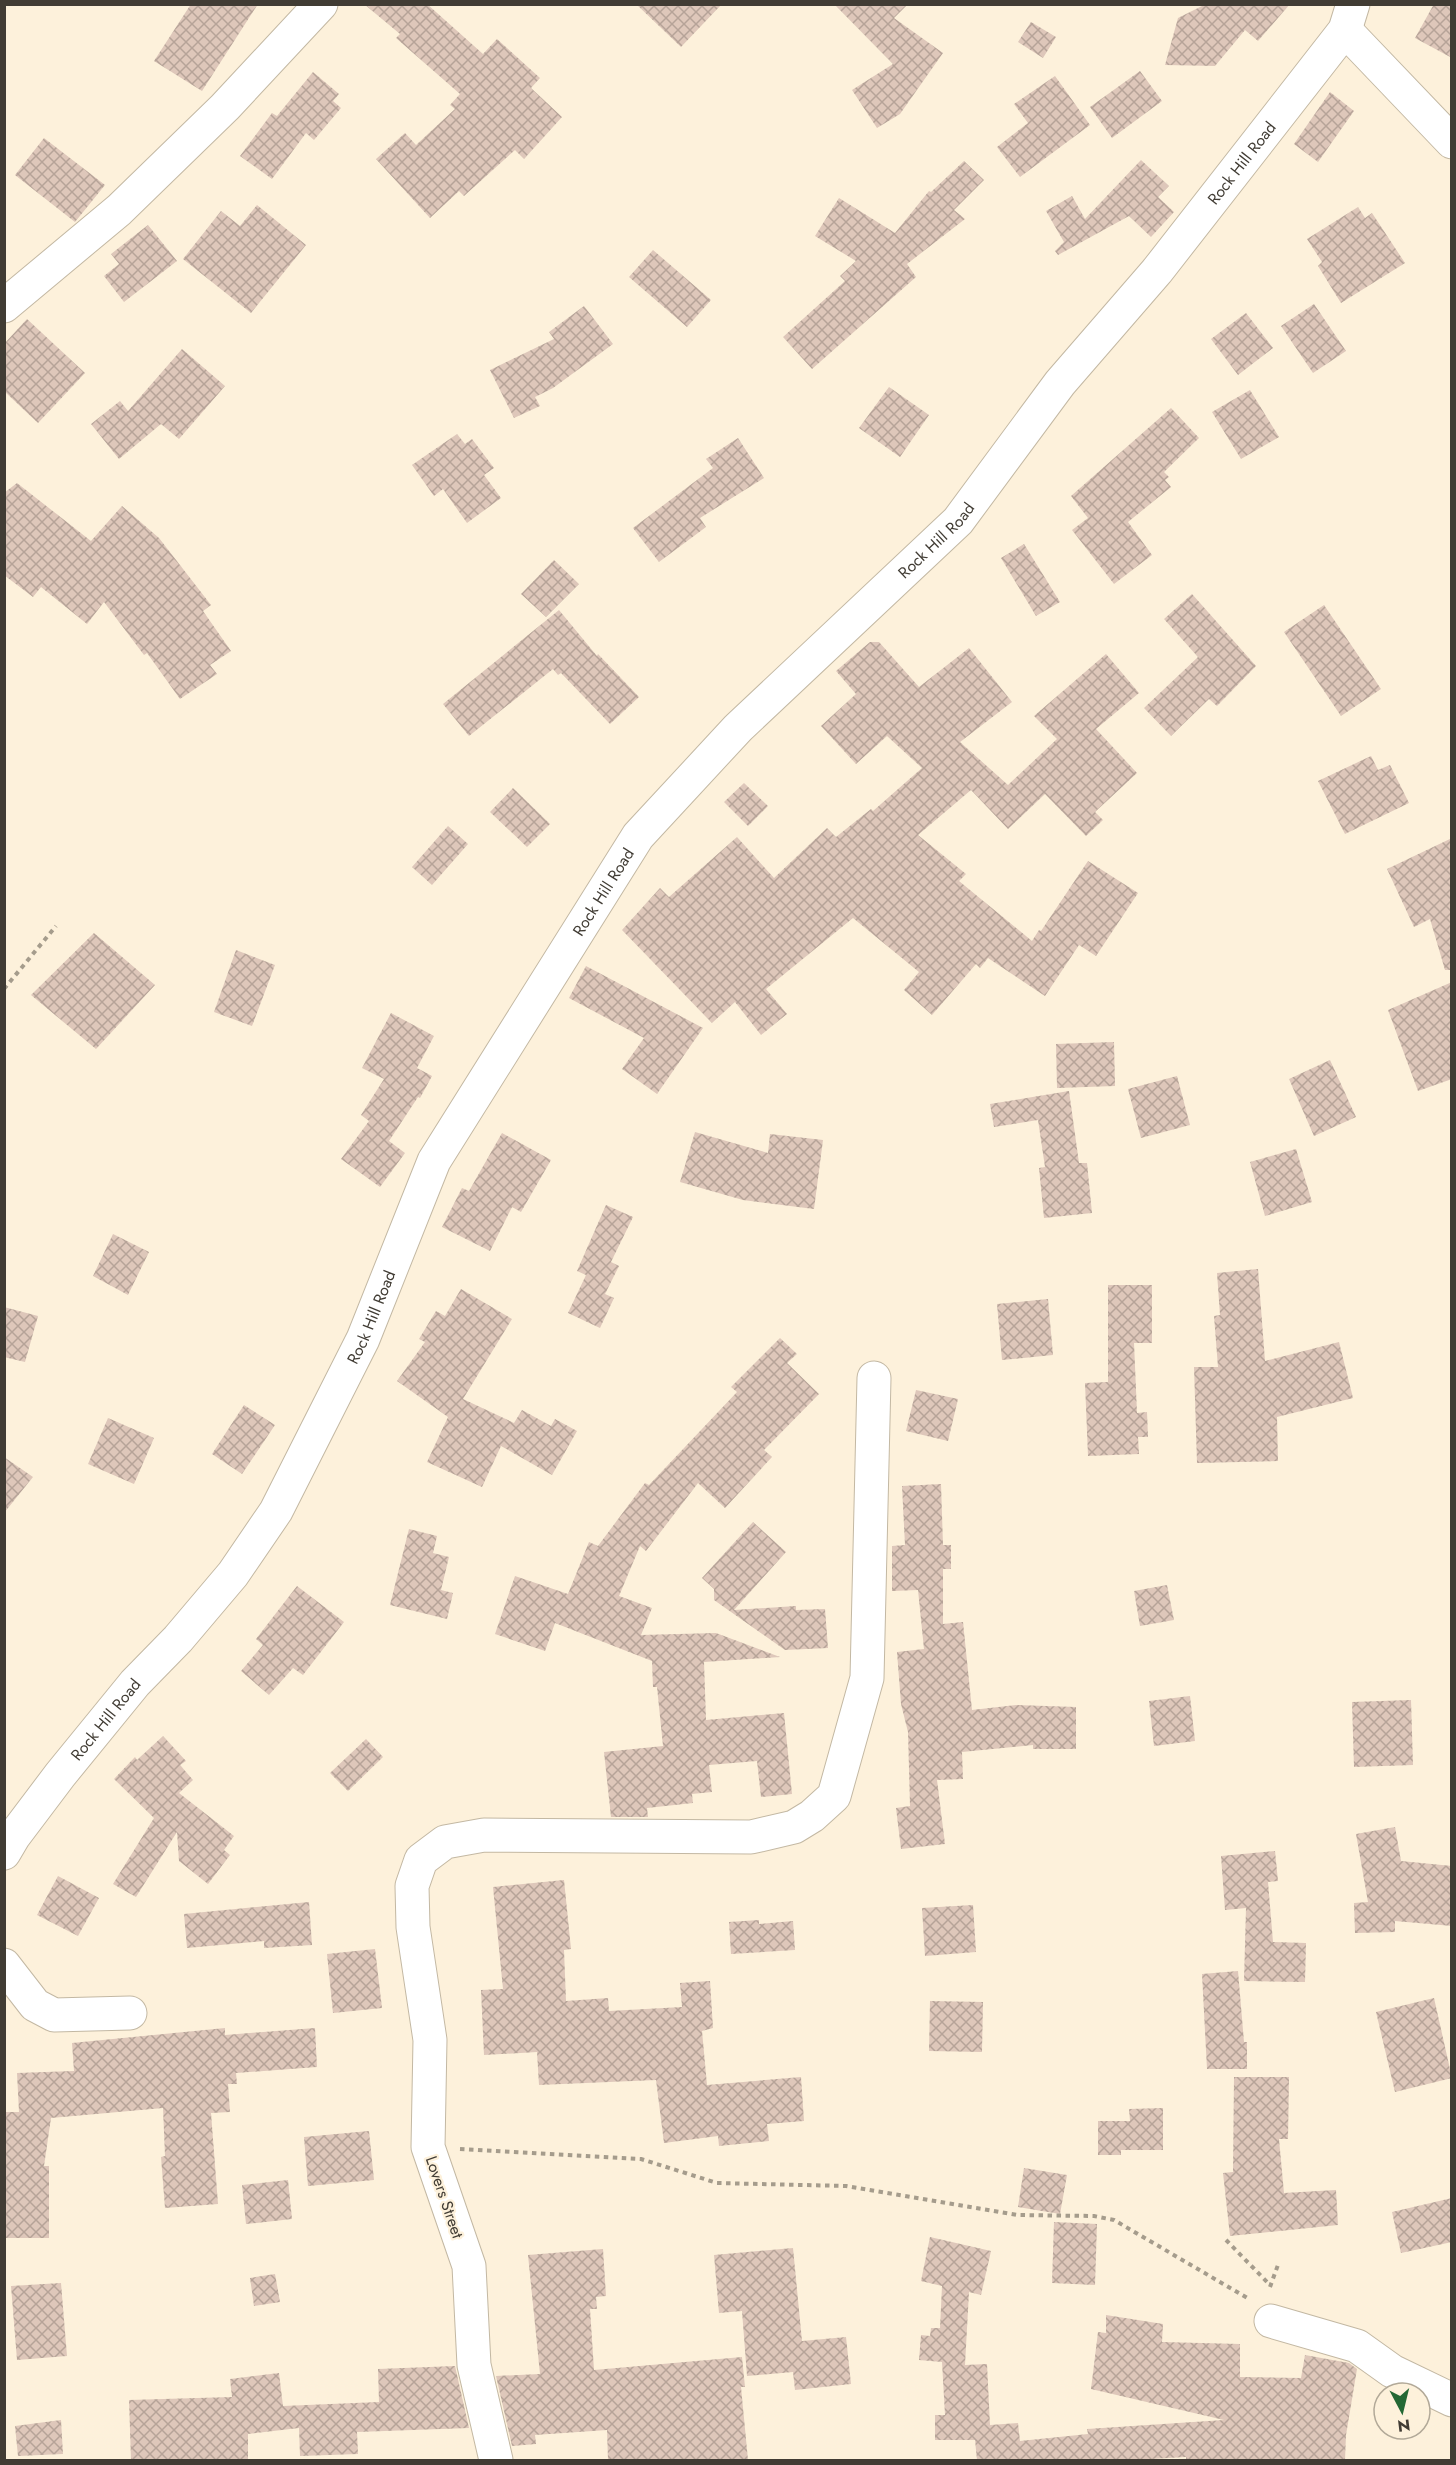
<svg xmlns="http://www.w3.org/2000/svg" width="1456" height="2465" font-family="Jost,sans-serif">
  <defs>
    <pattern id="building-cross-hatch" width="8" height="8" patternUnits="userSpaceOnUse" patternTransform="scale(1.5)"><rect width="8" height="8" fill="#dec7ba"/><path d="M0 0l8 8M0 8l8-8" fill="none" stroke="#b6a398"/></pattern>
  </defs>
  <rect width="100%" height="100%" fill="#fdf1db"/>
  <path fill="url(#building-cross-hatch)" d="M 191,4 L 258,4 L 202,91 L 154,61 Z
    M 364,4 L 427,4 L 483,54 L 497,39 L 540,78 L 531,88 L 562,117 L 524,159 L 515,150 L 464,196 L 459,191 L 430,218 L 376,159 L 405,133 L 416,145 L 455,109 L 450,105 L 460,94 L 396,38 L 400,34 Z
    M 636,4 L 722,4 L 681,47 Z
    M 834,4 L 908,4 L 894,18 L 943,53 L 900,114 L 877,128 L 852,90 L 893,64 Z
    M 1206,4 L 1290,4 L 1258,41 L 1245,30 L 1215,66 L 1165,65 L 1178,18 Z
    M 1434,4 L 1452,4 L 1452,58 L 1415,38 Z
    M 1031,22 L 1056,37 L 1043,58 L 1018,42 Z
    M 1140,71 L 1162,101 L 1112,138 L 1090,107 Z
    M 313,72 L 339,94 L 333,101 L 341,108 L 314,140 L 306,133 L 272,179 L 240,156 L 272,113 L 277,116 Z
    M 1055,76 L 1090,125 L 1020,177 L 997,147 L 1028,123 L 1014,104 Z
    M 1330,92 L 1354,111 L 1318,162 L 1294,144 Z
    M 44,138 L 105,185 L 75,222 L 15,175 Z
    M 1141,160 L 1169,186 L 1158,197 L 1174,212 L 1151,237 L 1129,216 L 1058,255 L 1055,251 L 1064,242 L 1046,211 L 1072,196 L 1085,219 Z
    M 964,161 L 984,180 L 954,210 L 965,219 L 907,264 L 916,277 L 812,369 L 783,337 L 845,281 L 840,276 L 856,261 L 815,236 L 839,198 L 895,233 L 929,191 L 931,192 Z
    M 257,205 L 306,245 L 251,313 L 183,259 L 221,211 L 240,226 Z
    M 1358,207 L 1365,218 L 1372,213 L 1405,263 L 1341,303 L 1318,266 L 1322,262 L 1307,239 Z
    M 148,225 L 177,261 L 124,302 L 104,276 L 119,264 L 111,254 Z
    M 653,250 L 711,300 L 687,327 L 629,277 Z
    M 1314,304 L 1346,351 L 1313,373 L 1281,326 Z
    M 584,306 L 613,344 L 553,388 L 535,397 L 540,406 L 514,418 L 490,370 L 554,339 L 549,332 Z
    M 1246,313 L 1273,348 L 1238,375 L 1211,339 Z
    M 27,319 L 85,373 L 38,423 L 4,391 L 4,344 Z
    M 182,349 L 225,386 L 179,439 L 161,424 L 119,459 L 91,424 L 120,401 L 128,411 Z
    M 889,387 L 929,415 L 900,457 L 859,428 Z
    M 1250,390 L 1279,437 L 1241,459 L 1212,412 Z
    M 1171,408 L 1199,438 L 1164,472 L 1169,477 L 1165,480 L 1171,487 L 1128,522 L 1152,555 L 1114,584 L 1072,530 L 1088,518 L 1071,496 Z
    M 457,434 L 465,444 L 472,439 L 494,468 L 484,475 L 501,498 L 467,523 L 443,489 L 434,496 L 412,465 Z
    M 738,438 L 764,478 L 700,518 L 706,527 L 659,562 L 633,528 L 713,468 L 706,459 Z
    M 17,483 L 91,541 L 122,506 L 159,538 L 211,605 L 203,611 L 231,651 L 210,665 L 217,674 L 180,699 L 147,653 L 144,655 L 104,602 L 87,624 L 41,587 L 33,597 L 4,575 L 4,493 Z
    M 1024,544 L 1060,602 L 1036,616 L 1001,558 Z
    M 554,560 L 579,584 L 546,617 L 521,594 Z
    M 1192,594 L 1256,666 L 1217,706 L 1209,699 L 1171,736 L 1144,708 L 1198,657 L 1164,619 Z
    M 1324,605 L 1381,689 L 1341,716 L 1284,632 Z
    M 559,610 L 597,656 L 598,654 L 639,697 L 610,724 L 561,673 L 558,675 L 553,669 L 469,736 L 443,704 Z
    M 870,642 L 879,642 L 919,687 L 969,648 L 1012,702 L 960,742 L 1008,785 L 1057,739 L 1034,716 L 1106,654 L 1139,693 L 1096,729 L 1137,773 L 1095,812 L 1103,820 L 1086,836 L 1045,794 L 1008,829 L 971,790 L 918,835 L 966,874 L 959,881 L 1032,941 L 1039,930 L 1041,931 L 1088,861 L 1138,893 L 1096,956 L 1079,945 L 1045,996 L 988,958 L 980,968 L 976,964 L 932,1015 L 904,990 L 919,972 L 853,918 L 766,989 L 787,1014 L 761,1035 L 735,1002 L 712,1023 L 622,930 L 660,888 L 669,897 L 737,837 L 774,878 L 827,828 L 836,837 L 871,809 L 873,811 L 922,768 L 887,736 L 856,764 L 821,726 L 856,694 L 836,671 Z
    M 1371,756 L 1378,770 L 1390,765 L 1409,803 L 1345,834 L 1318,781 Z
    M 744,783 L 768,806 L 748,826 L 724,802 Z
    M 513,788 L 550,824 L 527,847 L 490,812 Z
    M 448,826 L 468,844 L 432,885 L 412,867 Z
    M 1452,838 L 1452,970 L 1445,970 L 1430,919 L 1414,927 L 1387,869 Z
    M 94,933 L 155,985 L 96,1049 L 31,995 Z
    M 236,950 L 275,965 L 252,1026 L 214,1012 Z
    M 586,966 L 703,1028 L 657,1094 L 622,1069 L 644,1038 L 569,998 Z
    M 1452,982 L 1452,1079 L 1418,1091 L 1388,1010 Z
    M 391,1013 L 434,1036 L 417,1068 L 432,1076 L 420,1098 L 418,1097 L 389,1141 L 405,1153 L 380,1187 L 341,1159 L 369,1121 L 361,1115 L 384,1079 L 362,1068 Z
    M 1114,1042 L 1115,1086 L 1057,1088 L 1056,1044 Z
    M 1330,1060 L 1356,1117 L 1314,1136 L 1289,1079 Z
    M 1177,1076 L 1190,1125 L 1141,1138 L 1128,1089 Z
    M 1069,1091 L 1079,1163 L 1087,1163 L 1092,1213 L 1044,1218 L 1039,1168 L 1045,1167 L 1038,1120 L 994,1127 L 990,1104 Z
    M 695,1132 L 768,1153 L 770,1134 L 823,1140 L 814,1209 L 743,1200 L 680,1182 Z
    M 502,1133 L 551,1160 L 521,1212 L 512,1207 L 490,1251 L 442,1227 L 462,1188 L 469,1191 Z
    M 1296,1149 L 1312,1202 L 1265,1216 L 1250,1162 Z
    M 606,1205 L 633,1217 L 611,1262 L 619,1266 L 605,1294 L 614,1298 L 600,1328 L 568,1313 L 586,1275 L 577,1271 Z
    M 113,1234 L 149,1252 L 128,1295 L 93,1276 Z
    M 1258,1269 L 1265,1361 L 1339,1342 L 1353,1398 L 1277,1417 L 1278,1461 L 1197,1463 L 1194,1367 L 1218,1367 L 1214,1316 L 1220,1315 L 1217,1273 Z
    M 1108,1285 L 1152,1285 L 1152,1343 L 1134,1343 L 1137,1413 L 1147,1412 L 1148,1437 L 1138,1437 L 1139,1454 L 1088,1456 L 1085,1383 L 1108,1382 Z
    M 461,1289 L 512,1319 L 463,1399 L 514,1423 L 522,1410 L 551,1426 L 555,1419 L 577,1431 L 552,1475 L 501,1446 L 482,1487 L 427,1462 L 448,1417 L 397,1381 L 425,1342 L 419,1339 L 436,1311 L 445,1316 Z
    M 1048,1299 L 1053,1355 L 1002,1360 L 997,1304 Z
    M 4,1307 L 38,1316 L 25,1362 L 4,1357 Z
    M 780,1338 L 797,1354 L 787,1363 L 819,1394 L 764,1450 L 772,1457 L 725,1508 L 698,1483 L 646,1551 L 640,1546 L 619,1596 L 652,1608 L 641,1635 L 716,1633 L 780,1657 L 704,1662 L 706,1720 L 784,1713 L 792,1794 L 761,1797 L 757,1761 L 709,1765 L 712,1792 L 692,1794 L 693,1803 L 647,1808 L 648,1817 L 611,1817 L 604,1752 L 663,1746 L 657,1687 L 653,1687 L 652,1661 L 555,1623 L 545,1651 L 495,1634 L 515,1576 L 568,1594 L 589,1542 L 598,1546 L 645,1483 L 649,1485 L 737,1392 L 731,1387 Z
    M 916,1390 L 958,1399 L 948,1441 L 906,1431 Z
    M 244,1405 L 275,1425 L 242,1474 L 212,1454 Z
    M 108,1418 L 154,1438 L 134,1484 L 88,1464 Z
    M 4,1457 L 33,1477 L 4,1513 Z
    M 941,1484 L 943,1545 L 951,1545 L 951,1569 L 943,1569 L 943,1624 L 963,1622 L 972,1710 L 1016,1705 L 1076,1707 L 1076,1749 L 1033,1749 L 1033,1745 L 962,1752 L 963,1779 L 937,1780 L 945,1844 L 901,1849 L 896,1808 L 910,1806 L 908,1732 L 901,1704 L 897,1652 L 924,1649 L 918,1590 L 892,1591 L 892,1546 L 905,1545 L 902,1486 Z
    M 753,1522 L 786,1552 L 734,1610 L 796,1606 L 796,1610 L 825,1609 L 828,1648 L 785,1650 L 714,1600 L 714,1589 L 702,1578 Z
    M 409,1529 L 437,1536 L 433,1553 L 449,1557 L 441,1590 L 453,1593 L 447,1619 L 390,1605 Z
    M 1167,1585 L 1174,1620 L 1140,1626 L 1134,1591 Z
    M 297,1586 L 344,1622 L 303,1675 L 293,1668 L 269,1695 L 241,1671 L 263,1645 L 256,1639 Z
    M 1190,1696 L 1195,1741 L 1154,1746 L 1149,1701 Z
    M 1411,1700 L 1413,1765 L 1354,1767 L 1352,1702 Z
    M 163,1736 L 186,1761 L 180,1765 L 193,1780 L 179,1793 L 234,1836 L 224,1850 L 230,1855 L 208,1884 L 179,1861 L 177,1832 L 136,1897 L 113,1884 L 154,1818 L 114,1779 L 135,1757 L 137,1760 Z
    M 366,1739 L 383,1757 L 348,1791 L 330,1773 Z
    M 1395,1827 L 1401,1861 L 1452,1866 L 1452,1926 L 1395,1921 L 1395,1932 L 1355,1933 L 1354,1903 L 1368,1902 L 1356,1834 Z
    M 1275,1851 L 1278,1881 L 1268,1882 L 1273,1942 L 1306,1943 L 1305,1982 L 1244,1981 L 1246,1908 L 1225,1910 L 1221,1856 Z
    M 58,1876 L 99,1898 L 78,1936 L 37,1915 Z
    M 564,1880 L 571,1949 L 564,1950 L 566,2001 L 608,1998 L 609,2011 L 682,2007 L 680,1983 L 710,1981 L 713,2028 L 702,2031 L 707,2085 L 801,2077 L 804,2121 L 767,2124 L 769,2141 L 719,2146 L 718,2136 L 664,2143 L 656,2080 L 539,2085 L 537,2052 L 484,2055 L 481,1990 L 503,1989 L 493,1887 Z
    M 309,1902 L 312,1945 L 264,1948 L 264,1941 L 187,1948 L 184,1914 Z
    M 973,1905 L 976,1952 L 925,1956 L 922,1908 Z
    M 759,1920 L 759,1924 L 793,1921 L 795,1950 L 731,1954 L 729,1922 Z
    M 375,1949 L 382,2008 L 333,2013 L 327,1954 Z
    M 1238,1971 L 1244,2042 L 1247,2042 L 1247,2069 L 1207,2069 L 1202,1974 Z
    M 1434,1998 L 1452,2078 L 1395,2092 L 1376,2012 Z
    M 930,2001 L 983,2002 L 982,2052 L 929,2051 Z
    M 225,2028 L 225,2035 L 315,2028 L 317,2067 L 236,2073 L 237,2084 L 228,2084 L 230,2112 L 211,2113 L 218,2204 L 165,2208 L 161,2157 L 165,2156 L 163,2108 L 51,2118 L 44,2166 L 49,2166 L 49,2238 L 4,2238 L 4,2112 L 19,2112 L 17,2073 L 74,2071 L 72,2043 Z
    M 1234,2077 L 1289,2077 L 1288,2139 L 1279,2139 L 1284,2193 L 1336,2190 L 1338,2225 L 1230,2236 L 1223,2173 L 1233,2172 Z
    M 1163,2108 L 1163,2150 L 1121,2150 L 1121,2155 L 1098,2155 L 1098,2121 L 1130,2121 L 1129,2109 Z
    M 369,2131 L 374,2180 L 308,2186 L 304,2137 Z
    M 1024,2168 L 1067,2175 L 1060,2214 L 1018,2207 Z
    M 288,2180 L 292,2219 L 246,2224 L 242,2185 Z
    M 1452,2198 L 1452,2242 L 1401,2253 L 1392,2212 Z
    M 1054,2222 L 1097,2224 L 1095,2285 L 1052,2283 Z
    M 930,2237 L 991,2251 L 981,2295 L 969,2292 L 965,2365 L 987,2364 L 990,2425 L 1018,2423 L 1020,2441 L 1088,2434 L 1087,2429 L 1224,2420 L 1091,2389 L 1098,2332 L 1106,2333 L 1106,2315 L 1163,2324 L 1162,2342 L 1240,2344 L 1240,2377 L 1301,2378 L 1305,2355 L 1349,2363 L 1357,2369 L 1346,2435 L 1345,2460 L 1186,2460 L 1186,2457 L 1134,2460 L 977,2460 L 975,2440 L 935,2440 L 935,2415 L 945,2415 L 942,2362 L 919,2360 L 921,2335 L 930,2336 L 931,2328 L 940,2328 L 942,2286 L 921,2281 Z
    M 793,2248 L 802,2341 L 846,2337 L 851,2384 L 795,2390 L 793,2372 L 747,2376 L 742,2311 L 719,2313 L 714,2255 Z
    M 603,2249 L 606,2296 L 596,2297 L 597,2309 L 590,2309 L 594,2370 L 742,2357 L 745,2387 L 741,2387 L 748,2460 L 608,2460 L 607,2430 L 535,2435 L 536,2444 L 512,2446 L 496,2376 L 540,2374 L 528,2255 Z
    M 275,2274 L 280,2302 L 254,2306 L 250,2278 Z
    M 61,2283 L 67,2356 L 17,2360 L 11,2286 Z
    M 455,2366 L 469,2428 L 357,2432 L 358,2454 L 300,2456 L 299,2428 L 248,2434 L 248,2460 L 131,2460 L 129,2400 L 232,2397 L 230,2379 L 279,2373 L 283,2406 L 379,2402 L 378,2369 Z
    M 61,2420 L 63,2454 L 18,2456 L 15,2426 Z"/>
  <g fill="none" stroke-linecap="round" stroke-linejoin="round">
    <defs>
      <g id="minor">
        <path d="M 1345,30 L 1452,142"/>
        <path d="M 4,306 L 119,210 L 225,107 L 321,4"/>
        <path id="s1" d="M 4,1853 L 14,1836 L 60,1775 L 135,1683 L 178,1639 L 233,1574 L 276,1511 L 363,1339 L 434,1161 L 638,836 L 738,728 L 958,521 L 1060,383 L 1157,271 L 1345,30 L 1353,4"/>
        <path d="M 4,1965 L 35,2005 L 54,2015 L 130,2013"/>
        <path d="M 1271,2321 L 1357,2346 L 1392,2371 L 1452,2400"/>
        <path d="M 496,2460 L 474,2365 L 469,2266 L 428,2147 L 430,2040 L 413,1927 L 412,1886 L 421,1860 L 445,1842 L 484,1835 L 751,1837 L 794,1827 L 812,1816 L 834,1796 L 867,1678 L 874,1378"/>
      </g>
    </defs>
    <use href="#minor" stroke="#c3b8a3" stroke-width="35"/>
    <path stroke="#a59c8c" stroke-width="4" stroke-dasharray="4.5 4.5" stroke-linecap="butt" d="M 4,989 L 56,926
      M 460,2149 L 641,2159 L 717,2183 L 846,2186 L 1017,2215 L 1094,2216 L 1114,2220 L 1249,2299
      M 1226,2240 L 1270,2285
      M 1270,2287 L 1279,2262"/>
    <use href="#minor" stroke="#fff" stroke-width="33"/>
  </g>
  <g text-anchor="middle" stroke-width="4.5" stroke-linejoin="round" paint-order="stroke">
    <g font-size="16" fill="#413c34" stroke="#fdf1db">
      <text dy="6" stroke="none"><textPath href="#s1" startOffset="2112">Rock Hill Road</textPath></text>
      <text dy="6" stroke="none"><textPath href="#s1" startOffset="1626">Rock Hill Road</textPath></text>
      <text dy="6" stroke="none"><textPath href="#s1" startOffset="1140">Rock Hill Road</textPath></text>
      <text dy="6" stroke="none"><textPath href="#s1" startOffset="654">Rock Hill Road</textPath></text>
      <text dy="6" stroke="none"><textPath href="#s1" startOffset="168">Rock Hill Road</textPath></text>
      <text transform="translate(445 2197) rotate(71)" y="6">Lovers Street</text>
    </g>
  </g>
  <rect width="1456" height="2465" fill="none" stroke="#413c34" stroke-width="12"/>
  <g transform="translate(1402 2411) rotate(173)"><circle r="28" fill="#fdf1db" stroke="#b2a998" stroke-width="1.5"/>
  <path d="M0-4.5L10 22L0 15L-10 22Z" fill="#236834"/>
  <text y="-9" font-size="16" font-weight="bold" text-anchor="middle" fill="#413c34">N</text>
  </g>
</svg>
